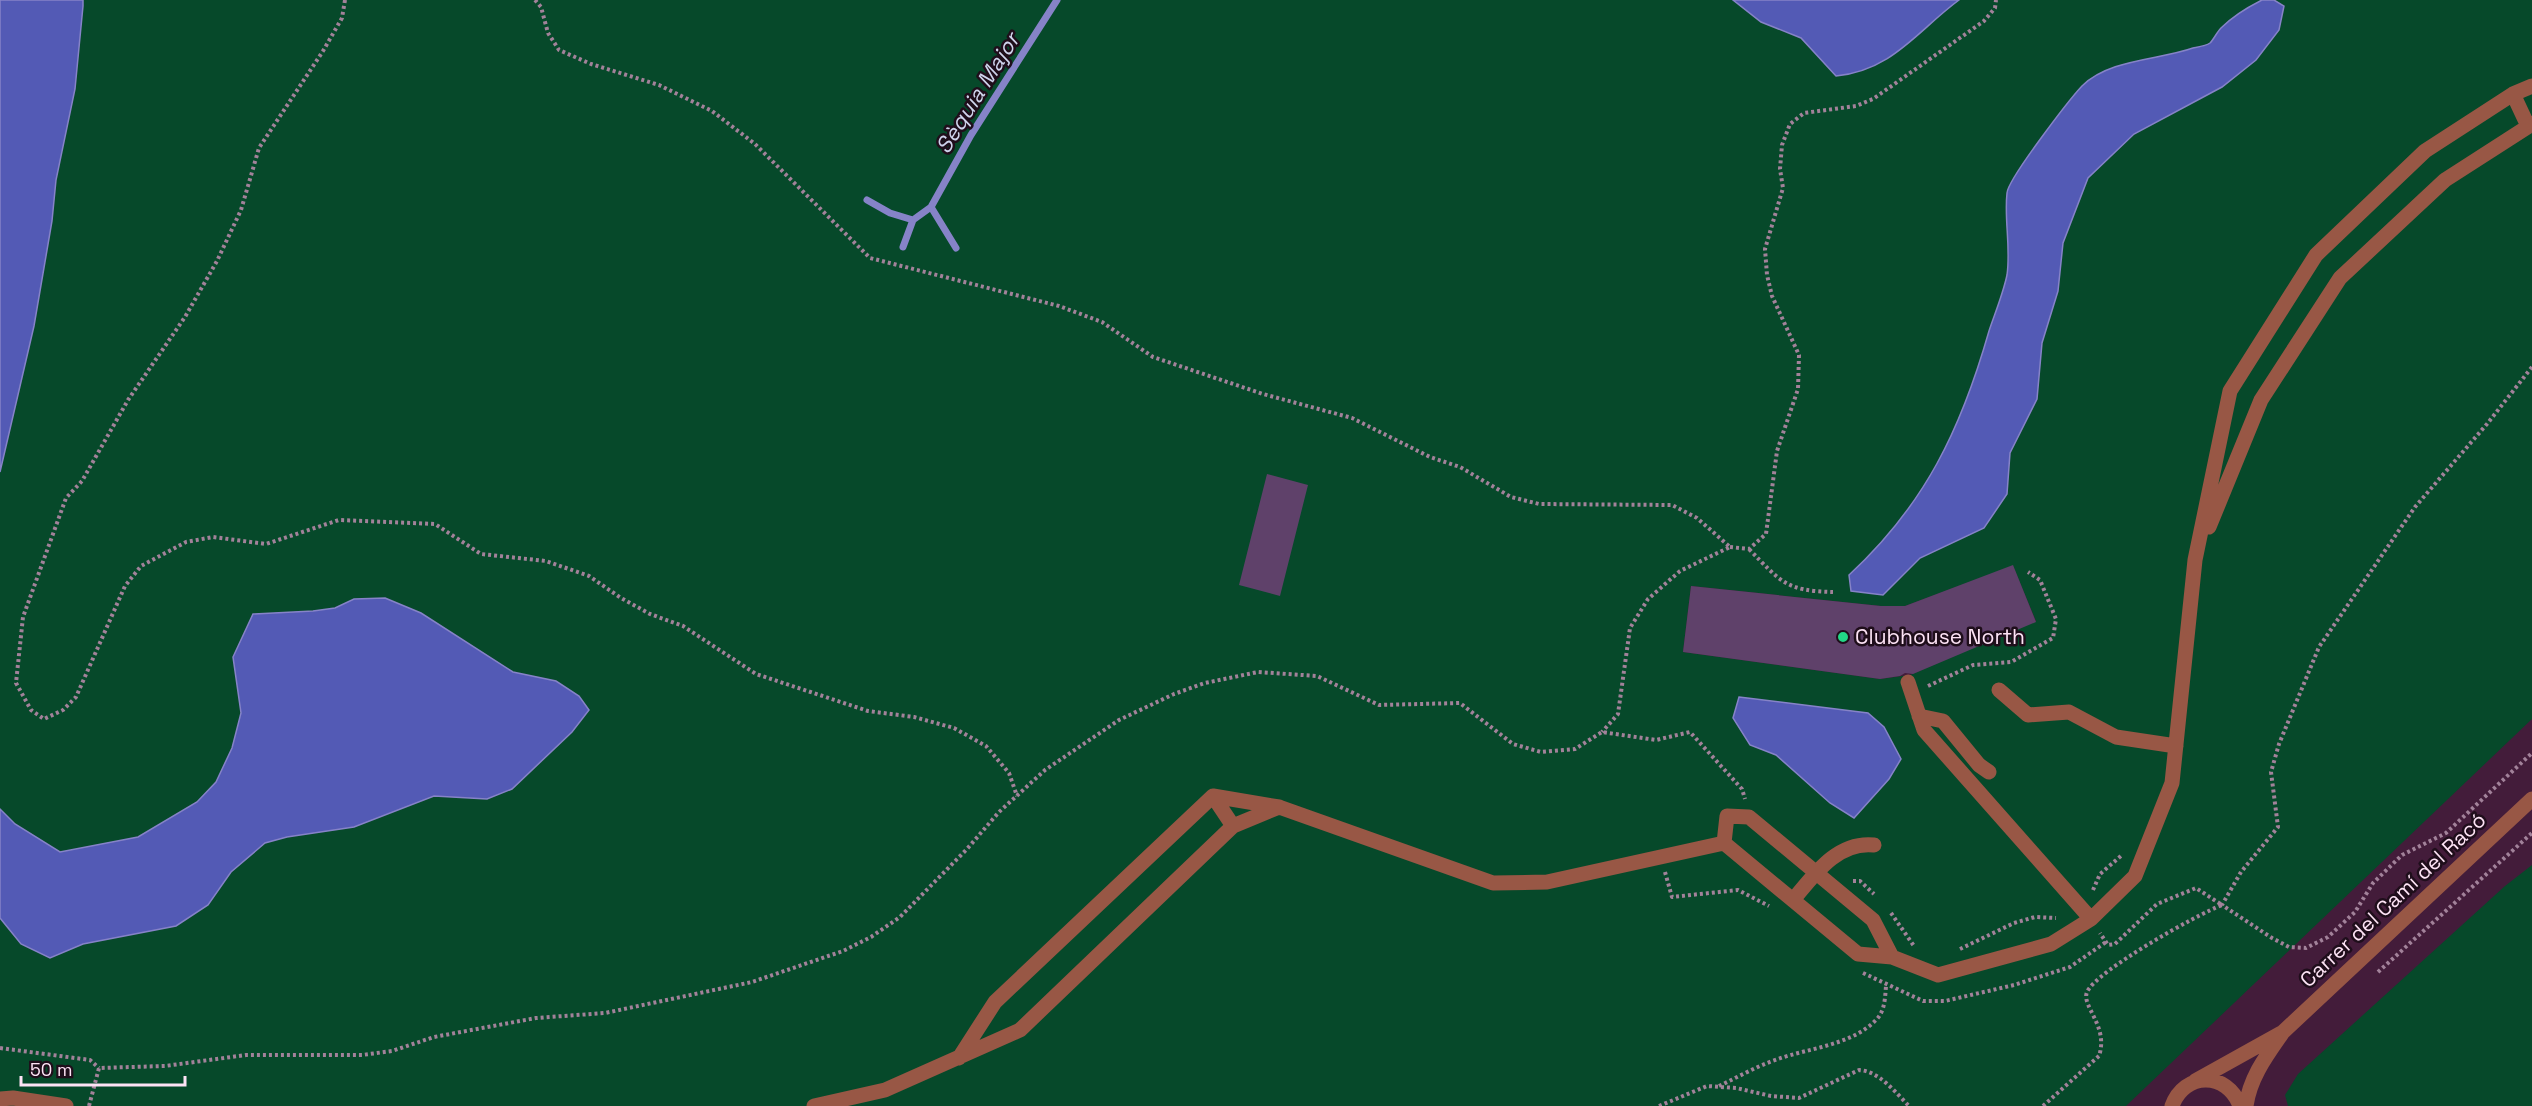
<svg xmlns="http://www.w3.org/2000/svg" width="2532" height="1106" font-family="'Space Grotesk',sans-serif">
  <rect width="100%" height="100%" fill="#431c3a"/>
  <path fill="#06492a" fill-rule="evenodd" d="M 0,0 L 2532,0 L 2532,719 L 2126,1106 L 0,1106 ZM 2013,566 L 2036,621 L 1910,675 L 1880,679 L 1683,652 L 1691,586 L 1881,606 L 1905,606 Z
    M 2532,865 L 2532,1106 L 2288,1106 L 2285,1095 L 2298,1074 L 2505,886 Z"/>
  <path fill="#535ab5" stroke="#8683c8" stroke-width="1.5" d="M 0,0 L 83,0 L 83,6 L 75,89 L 56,180 L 52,221 L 34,326 L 0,472 Z
    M 1733,0 L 1959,0 C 1917,31 1893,70 1836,76 L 1801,38 L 1761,22 Z
    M 2262,0 L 2274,0 L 2284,6 L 2279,30 L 2256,60 L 2222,87 L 2134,134 L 2088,178 L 2063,243 L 2058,291 L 2042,343 L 2037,399 L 2010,453 L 2007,494 L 1984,528 L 1920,558 L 1883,595 L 1851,591 L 1849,575 C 1925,505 1961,429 1989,331 C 1995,313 2003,294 2007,275 C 2011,247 2004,220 2007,193 C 2008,179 2069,100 2082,86 C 2109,59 2159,60 2193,48 C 2198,47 2206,46 2210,43 C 2214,39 2217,32 2221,28 C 2232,17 2248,7 2262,0 Z
    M 385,598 L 421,613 L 513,672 L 556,681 L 579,696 L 589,710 L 572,732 L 512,789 L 487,799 L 434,796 L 354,827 L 287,837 L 265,843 L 231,872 L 208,905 L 176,926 L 83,944 L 50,958 L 21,944 L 0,918 L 0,809 L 15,824 L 60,852 L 138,837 L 197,802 L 216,782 L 232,748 L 241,713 L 233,657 L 253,614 L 313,611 L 335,608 L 354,599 Z
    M 1739,697 L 1868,713 L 1884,727 L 1901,759 L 1889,779 L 1854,818 L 1830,803 L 1776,755 L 1750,745 L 1733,718 Z"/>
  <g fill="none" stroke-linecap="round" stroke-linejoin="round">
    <path stroke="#8683c8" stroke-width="7" d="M 867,200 L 890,213 L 913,220 L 931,207 L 971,135 L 1057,0
      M 931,207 L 956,248
      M 903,247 L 913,220"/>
  </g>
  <path fill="#5f416a" d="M 1267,474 L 1308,485 L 1280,596 L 1239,585 Z
    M 2013,565 L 2036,622 L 1913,674 L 1905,673 L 1900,676 L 1880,679 L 1683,652 L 1691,586 L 1881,606 L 1905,606 Z"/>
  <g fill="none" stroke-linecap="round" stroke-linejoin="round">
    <path stroke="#a2829a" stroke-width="4" stroke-dasharray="3 3" stroke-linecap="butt" d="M 345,0 L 342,18 L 323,51 L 259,148 L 241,210 L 217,261 L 185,317 L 128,400 L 82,481 L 66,498 L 23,617 L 16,683 L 31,710 L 44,719 L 63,710 L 76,697 L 125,586 L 141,566 L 186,542 L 213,537 L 266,544 L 339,520 L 435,524 L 481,554 L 546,561 L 589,576 L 621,598 L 650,614 L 683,626 L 756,674 L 868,711 L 914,717 L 954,728 L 986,746 L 1009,773 L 1017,796
      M 535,0 L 541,7 L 548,33 L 559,50 L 591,64 L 659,85 L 712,111 L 755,144 L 870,258 L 1059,306 L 1102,322 L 1153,357 L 1263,394 L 1352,418 L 1430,457 L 1460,467 L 1511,497 L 1539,504 L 1672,505 L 1697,518 L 1730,547 L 1680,571 L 1648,599 L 1630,628 L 1618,714 L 1602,732
      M 2532,367 L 2487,424 L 2415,507 L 2319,647 L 2279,744 L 2271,772 L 2278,827 L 2241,872 L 2222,905 L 2272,938 L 2289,947 L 2306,948 L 2328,937 L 2355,912 L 2373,883 L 2402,855 L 2446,833 L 2532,753
      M 1730,547 L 1749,549 L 1766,534 L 1777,451 L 1798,389 L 1799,355 L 1772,296 L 1767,275 L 1765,249 L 1783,188 L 1780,169 L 1782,145 L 1790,124 L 1804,113 L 1856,106 L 1873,99 L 1984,21 L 1995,8 L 1996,0
      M 1749,549 C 1781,582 1786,591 1833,592
      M 1928,686 L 1973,665 L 2011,662 L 2053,638 L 2056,619 L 2040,580 L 2028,572
      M 1665,872 L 1672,897 L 1738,890 L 1769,906
      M 1853,881 L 1860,881 L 1874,894
      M 2093,890 L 2100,874 L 2122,855
      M 1891,913 L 1914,946
      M 1960,949 L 2014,923 L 2035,917 L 2056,918
      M 2378,972 L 2532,833
      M 1863,973 L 1923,1001 L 1945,1001 L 2014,985 L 2070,967 L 2106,942
      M 0,1048 L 90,1060 L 99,1068
      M 1719,1086 C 1738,1077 1757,1066 1778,1059 C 1809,1048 1852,1045 1876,1020 C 1885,1011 1885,998 1886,986
      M 89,1106 L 99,1068 L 165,1066 L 246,1055 L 362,1055 L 392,1051 L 434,1037 L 536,1018 L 605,1013 L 752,982 L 843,951 L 871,937 L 900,917 L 967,849 L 999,812 L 1045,770 L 1119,720 L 1174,694 L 1205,683 L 1258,672 L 1317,676 L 1379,705 L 1460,703 L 1513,744 L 1541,752 L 1575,749 L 1602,732 L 1656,740 L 1690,732 L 1742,789 L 1745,799
      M 1659,1106 L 1707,1086 L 1736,1088 L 1771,1096 L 1799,1098 L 1859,1070 C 1879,1071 1895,1092 1909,1106
      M 2043,1106 L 2099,1056 C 2109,1026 2081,1006 2087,992 C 2096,971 2198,914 2222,905 L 2196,888 L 2157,904 L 2115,944 L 2108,945 L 2100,933"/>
    <path stroke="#985745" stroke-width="15" d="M 2513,94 L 2528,126
      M 2209,527 L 2261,400 L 2340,278 L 2445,180 L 2532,124
      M 1908,682 L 1924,730 L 2091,919
      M 1999,690 L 2028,715 L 2069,712 L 2116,737 L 2176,746
      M 1919,716 L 1943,721 L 1979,765 L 1989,772
      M 1213,796 L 1233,826
      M 1279,807 L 1493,883 L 1547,882 L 1724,843
      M 1727,816 L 1749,817 L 1873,920 L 1892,957 L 1858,954 L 1724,843 Z
      M 1793,900 C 1814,875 1837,841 1874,845
      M 1892,957 L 1938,975 L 2051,944 L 2091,919 L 2135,876 L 2172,783 L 2195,560 L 2230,391 L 2316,255 L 2425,151 L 2513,94 L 2532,86
      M 2283,1032 L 2532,799
      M 2195,1081 L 2283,1032 C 2267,1055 2250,1077 2246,1106
      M 0,1099 L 13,1098 L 66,1106
      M 814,1106 L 885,1090 L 1020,1030 L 1233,826 L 1279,807 L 1213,796 L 995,1002 L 959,1058
      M 2172,1106 C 2184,1072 2227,1071 2240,1106"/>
  </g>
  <circle fill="#22d887" stroke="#1f0e1b" stroke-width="2" cx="1843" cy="637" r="6"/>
  <g text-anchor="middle" stroke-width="5" stroke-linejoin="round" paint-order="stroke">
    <g font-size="21" fill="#fde3f5" stroke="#1f0e1b" text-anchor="start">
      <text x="1855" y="644">Clubhouse North</text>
    </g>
    <g font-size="21" fill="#fde3f5" stroke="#1f0e1b">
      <text transform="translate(2393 900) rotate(-43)" y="7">Carrer del Camí del Racó</text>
    </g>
    <g font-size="22" font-style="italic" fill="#cfd4ec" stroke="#1f0e1b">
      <text transform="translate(977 93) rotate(-58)" y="8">Sèquia Major</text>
    </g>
  </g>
  <path d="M21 1076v9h164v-9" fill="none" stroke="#fde3f5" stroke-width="3"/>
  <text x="30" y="1076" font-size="18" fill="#fde3f5" stroke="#1f0e1b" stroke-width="4.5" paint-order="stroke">50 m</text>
</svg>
